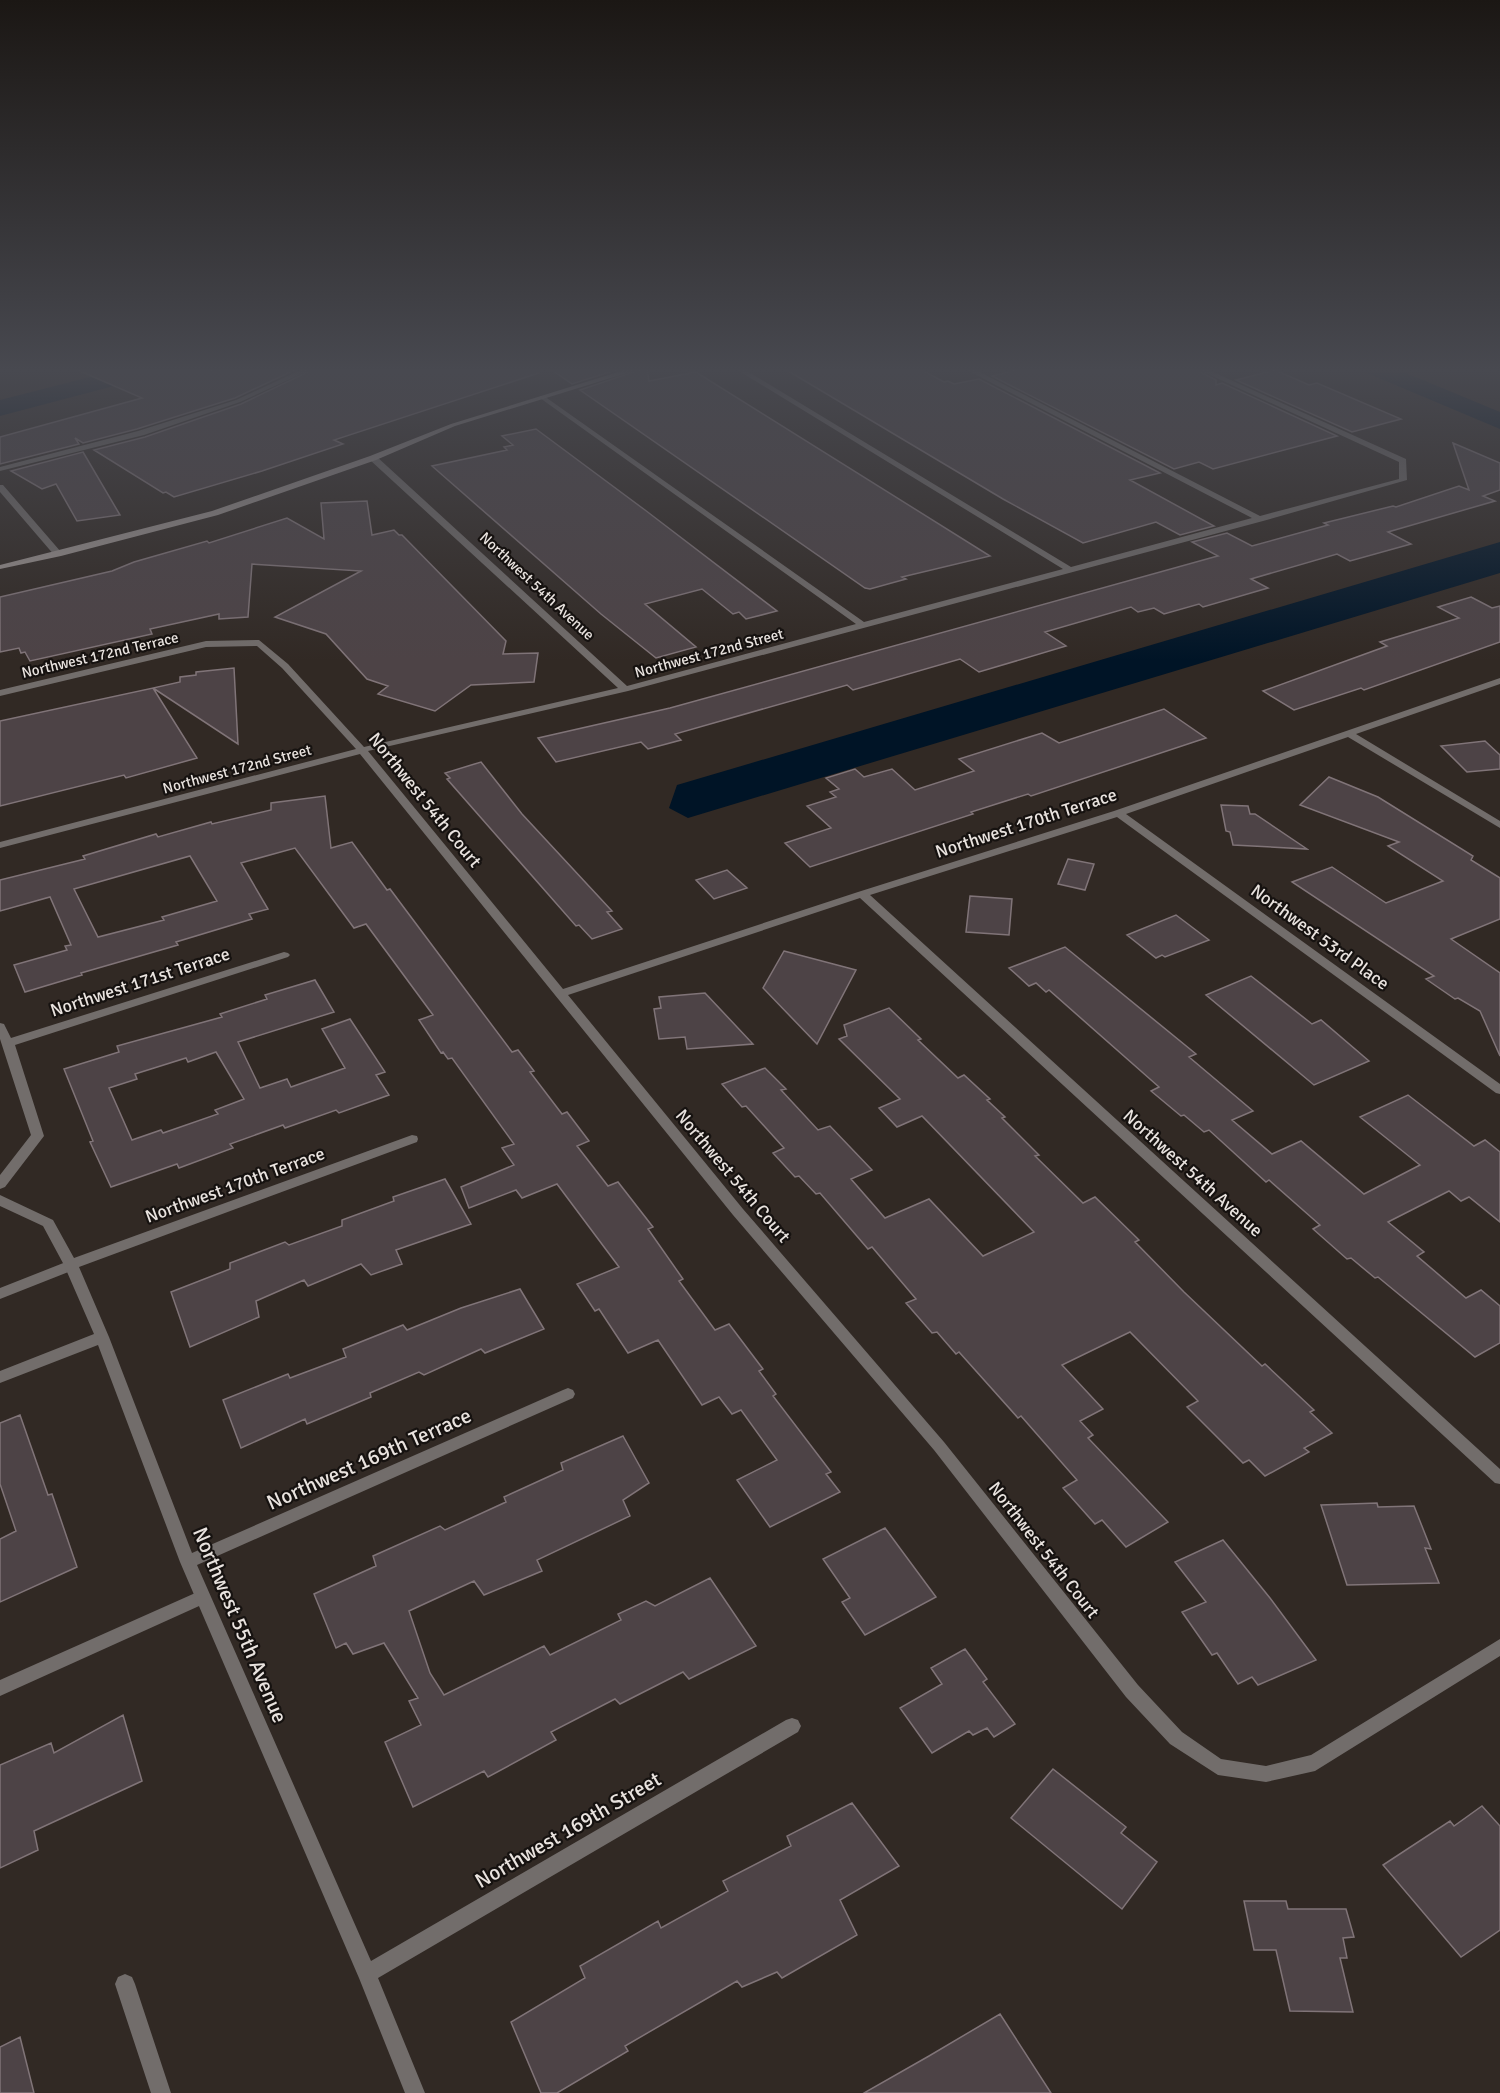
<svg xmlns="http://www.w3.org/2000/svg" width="1500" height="2093" font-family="Signika,sans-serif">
  <rect width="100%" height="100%" fill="#312924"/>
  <path fill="#001426" d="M 111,368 L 129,382 L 0,416 L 0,400 L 90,377 Z
    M 1355,368 L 1394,368 L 1500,412 L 1500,429 Z
    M 1500,542 L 1500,573 L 688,818 L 669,808 L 677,785 Z"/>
  <path fill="#4d4346" stroke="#807478" stroke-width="1.5" fill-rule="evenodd" d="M 73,368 L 204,368 L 215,372 L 223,368 L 299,368 L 235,398 L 137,429 L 83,443 L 75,438 L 79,444 L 0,464 L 0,437 L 142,398 Z
    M 316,368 L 538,368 L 539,373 L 334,440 L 343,444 L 262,471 L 174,497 L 166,492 L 163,493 L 94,450 L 145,437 L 241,404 Z
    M 549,368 L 622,368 L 572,384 Z
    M 645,368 L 647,368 L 649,381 L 696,372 L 990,556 L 902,577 L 906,579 L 870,589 L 865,588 L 580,390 Z
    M 783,368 L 918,368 L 944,382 L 948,381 L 954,384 L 979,379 L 1160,473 L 1130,480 L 1214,526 L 1180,535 L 1156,522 L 1083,543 L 1003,499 Z
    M 1025,368 L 1193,368 L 1216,380 L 1216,385 L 1222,383 L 1337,436 L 1213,469 L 1199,462 L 1174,469 L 992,376 Z
    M 1275,370 L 1309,385 L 1317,383 L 1401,419 L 1352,432 L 1236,380 Z
    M 536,429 L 645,510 L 777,611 L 746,619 L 739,612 L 733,614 L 702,589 L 645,604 L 696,647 L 656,658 L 601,614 L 432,466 L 507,450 L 504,447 L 513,445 L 502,436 Z
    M 1453,443 L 1500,463 L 1500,490 L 1483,496 L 1495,501 L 1388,532 L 1411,544 L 1350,561 L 1337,554 L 1251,579 L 1268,588 L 1203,607 L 1199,604 L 1164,614 L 1154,608 L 1138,612 L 1131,607 L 1045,632 L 1066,646 L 979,672 L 960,659 L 853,690 L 847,685 L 675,734 L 681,740 L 648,749 L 641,742 L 556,762 L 538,738 L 670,708 L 1214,557 L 1218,556 L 1192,542 L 1227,533 L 1252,546 L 1328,525 L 1324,523 L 1393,506 L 1396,507 L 1459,486 L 1469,490 Z
    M 83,452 L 120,515 L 77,521 L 56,484 L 42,489 L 11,471 Z
    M 367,501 L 372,535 L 394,530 L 399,535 L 402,535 L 506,641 L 503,654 L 538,653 L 534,682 L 471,685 L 435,711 L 378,694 L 388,686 L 367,679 L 326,634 L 275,617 L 361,571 L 252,564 L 248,617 L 219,619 L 219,614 L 150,629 L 152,634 L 30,661 L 25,652 L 21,653 L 19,648 L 0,652 L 0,597 L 112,571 L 134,562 L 207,541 L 209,543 L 287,518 L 324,539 L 321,503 Z
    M 1471,597 L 1492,608 L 1500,606 L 1500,642 L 1364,690 L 1361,688 L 1294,710 L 1263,691 L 1387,646 L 1380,642 L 1459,618 L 1438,607 Z
    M 234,668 L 238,744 L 153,688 L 180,682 L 180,677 L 196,675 L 196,672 Z
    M 153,688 L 197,758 L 126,778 L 124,775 L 0,806 L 0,721 Z
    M 1164,709 L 1206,738 L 1031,796 L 1028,794 L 971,812 L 973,814 L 810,867 L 785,843 L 831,828 L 807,806 L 836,797 L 830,792 L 839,789 L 826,778 L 855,769 L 864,777 L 892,769 L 915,790 L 974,771 L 959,759 L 1042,733 L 1059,743 Z
    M 1485,741 L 1500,755 L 1500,769 L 1467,772 L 1441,746 Z
    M 481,762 L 522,814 L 612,911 L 607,912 L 622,929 L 592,939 L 579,925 L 576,926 L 447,779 L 450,778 L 445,773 Z
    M 1329,777 L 1378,797 L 1473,856 L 1471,860 L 1500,878 L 1500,919 L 1451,939 L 1500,973 L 1500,1056 L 1480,1011 L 1458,998 L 1455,999 L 1426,979 L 1434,976 L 1292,882 L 1332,867 L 1386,903 L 1443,881 L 1388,846 L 1399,842 L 1300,805 Z
    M 325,796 L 331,848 L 352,842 L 387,890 L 390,889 L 512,1052 L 518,1050 L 534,1071 L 530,1072 L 562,1114 L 567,1112 L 589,1141 L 577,1146 L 608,1186 L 618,1182 L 653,1227 L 648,1229 L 683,1279 L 679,1281 L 715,1330 L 729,1324 L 763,1369 L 759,1371 L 776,1394 L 773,1396 L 831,1472 L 826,1474 L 840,1492 L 770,1527 L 737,1480 L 777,1460 L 741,1410 L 732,1414 L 719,1397 L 702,1405 L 658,1340 L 628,1353 L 599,1309 L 595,1311 L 577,1284 L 619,1267 L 557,1184 L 522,1198 L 516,1190 L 469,1208 L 461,1187 L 514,1165 L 502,1148 L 514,1144 L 452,1058 L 448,1059 L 443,1052 L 441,1053 L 419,1020 L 433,1015 L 366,924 L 354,928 L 295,848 L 241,863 L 268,909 L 249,914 L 252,919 L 176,942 L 178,945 L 81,973 L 82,975 L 25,992 L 14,965 L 67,950 L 65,946 L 71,945 L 50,897 L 0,911 L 0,880 L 85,859 L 83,856 L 156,834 L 158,837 L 211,822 L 212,824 L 271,810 L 271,803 ZM 190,856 L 217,901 L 162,917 L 164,920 L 98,937 L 74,889 Z
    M 1221,805 L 1248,806 L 1250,814 L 1255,814 L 1307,849 L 1233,845 L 1230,832 L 1226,831 Z
    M 1068,859 L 1094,864 L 1085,890 L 1058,884 Z
    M 727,870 L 747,888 L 714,899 L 696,880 Z
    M 970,896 L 1012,899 L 1009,935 L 966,932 Z
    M 1176,915 L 1209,940 L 1165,957 L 1162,955 L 1156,958 L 1127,935 Z
    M 1065,947 L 1196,1054 L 1189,1057 L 1253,1111 L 1232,1120 L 1272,1154 L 1301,1141 L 1364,1194 L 1420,1165 L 1360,1117 L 1408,1095 L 1474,1146 L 1485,1140 L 1500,1152 L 1500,1222 L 1469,1197 L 1461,1201 L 1449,1191 L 1388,1222 L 1424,1252 L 1417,1256 L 1466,1298 L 1481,1290 L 1500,1306 L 1500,1343 L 1475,1357 L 1378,1277 L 1375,1278 L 1351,1258 L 1347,1259 L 1313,1229 L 1320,1225 L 1269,1180 L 1266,1182 L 1209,1130 L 1204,1132 L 1184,1115 L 1181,1116 L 1151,1091 L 1159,1087 L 1049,990 L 1046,992 L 1036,983 L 1029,986 L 1009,968 Z
    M 784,951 L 856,970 L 817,1044 L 763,988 Z
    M 1251,976 L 1312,1024 L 1321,1020 L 1369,1061 L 1314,1085 L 1206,995 Z
    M 315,980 L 334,1012 L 238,1042 L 260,1088 L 287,1079 L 291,1087 L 345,1068 L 322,1029 L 350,1019 L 385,1072 L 376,1075 L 389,1095 L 339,1113 L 336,1110 L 285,1128 L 283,1125 L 230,1144 L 233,1148 L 179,1168 L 177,1164 L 111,1187 L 90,1142 L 93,1141 L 64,1069 L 119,1052 L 117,1046 L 222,1017 L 220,1014 L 267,999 L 265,995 ZM 216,1052 L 244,1099 L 215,1110 L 218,1114 L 163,1133 L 161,1130 L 132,1140 L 109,1088 L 137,1079 L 135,1074 L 186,1058 L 188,1062 Z
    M 705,993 L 753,1044 L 687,1049 L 685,1037 L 659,1039 L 654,1009 L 661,1008 L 659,997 Z
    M 889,1008 L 921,1039 L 918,1040 L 958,1078 L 964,1075 L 990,1099 L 987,1100 L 1005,1117 L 1002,1118 L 1039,1155 L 1035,1156 L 1083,1203 L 1095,1197 L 1139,1240 L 1135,1242 L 1184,1292 L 1262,1366 L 1265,1364 L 1314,1410 L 1310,1412 L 1332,1433 L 1304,1448 L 1309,1452 L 1265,1476 L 1249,1460 L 1243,1463 L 1187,1407 L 1198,1401 L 1130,1332 L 1062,1365 L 1103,1409 L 1080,1421 L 1093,1435 L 1088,1438 L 1168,1522 L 1126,1547 L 1102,1520 L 1095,1524 L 1063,1488 L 1077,1480 L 1021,1416 L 1018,1418 L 959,1352 L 956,1354 L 937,1332 L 932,1333 L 906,1303 L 916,1299 L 872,1247 L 868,1249 L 820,1193 L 816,1194 L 799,1176 L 795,1177 L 773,1153 L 784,1148 L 746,1106 L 742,1107 L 722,1084 L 765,1068 L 786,1089 L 781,1090 L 818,1130 L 830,1126 L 872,1170 L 851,1179 L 885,1218 L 929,1199 L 983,1256 L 1034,1232 L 922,1116 L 897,1127 L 879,1108 L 900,1099 L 839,1039 L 847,1036 L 844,1025 Z
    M 445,1179 L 471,1224 L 396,1250 L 402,1264 L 371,1275 L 361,1264 L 308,1286 L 304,1280 L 256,1301 L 259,1317 L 190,1347 L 171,1292 L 230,1269 L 230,1263 L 285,1242 L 289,1245 L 342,1226 L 342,1220 L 394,1201 L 393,1197 Z
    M 520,1289 L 544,1329 L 485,1353 L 481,1349 L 424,1375 L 419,1372 L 370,1393 L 371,1397 L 307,1424 L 305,1419 L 241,1448 L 223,1400 L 288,1374 L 290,1378 L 346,1357 L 343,1349 L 403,1325 L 407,1330 L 461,1308 Z
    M 20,1415 L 48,1495 L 52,1494 L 77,1567 L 0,1602 L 0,1539 L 16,1531 L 0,1484 L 0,1423 Z
    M 623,1436 L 649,1483 L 623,1500 L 630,1516 L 537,1560 L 542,1571 L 484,1595 L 474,1581 L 409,1611 L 430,1673 L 444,1695 L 544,1646 L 550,1655 L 621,1620 L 618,1614 L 646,1601 L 655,1606 L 710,1578 L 756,1646 L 689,1679 L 683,1672 L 620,1704 L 615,1699 L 551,1732 L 556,1740 L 488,1777 L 484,1771 L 413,1807 L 385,1742 L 421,1725 L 409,1701 L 418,1698 L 384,1643 L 353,1654 L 346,1643 L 336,1648 L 314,1594 L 376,1566 L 373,1556 L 440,1526 L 445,1530 L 506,1502 L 504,1497 L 563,1470 L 561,1463 Z
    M 1377,1503 L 1378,1507 L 1414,1506 L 1431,1549 L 1425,1548 L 1439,1583 L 1347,1585 L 1321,1505 Z
    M 885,1528 L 936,1597 L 865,1635 L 842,1602 L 850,1598 L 823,1559 Z
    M 1223,1540 L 1270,1598 L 1316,1660 L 1258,1685 L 1252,1677 L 1238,1684 L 1217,1653 L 1212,1655 L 1182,1612 L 1206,1602 L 1175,1562 Z
    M 965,1649 L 987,1679 L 983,1682 L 1015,1724 L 994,1737 L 987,1728 L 973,1735 L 969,1731 L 932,1753 L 900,1708 L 942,1684 L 931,1668 Z
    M 123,1715 L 142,1781 L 34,1831 L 38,1850 L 0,1868 L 0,1765 L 51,1743 L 54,1753 Z
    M 1053,1769 L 1126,1827 L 1121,1833 L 1157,1862 L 1122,1909 L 1011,1818 Z
    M 852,1803 L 899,1866 L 840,1900 L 857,1935 L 782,1978 L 777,1972 L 742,1987 L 737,1981 L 625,2046 L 628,2051 L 557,2093 L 541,2093 L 511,2022 L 585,1978 L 580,1966 L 658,1921 L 661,1928 L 728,1891 L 723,1881 L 791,1846 L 787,1836 Z
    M 1482,1806 L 1500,1826 L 1500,1930 L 1461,1957 L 1383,1865 L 1450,1821 L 1454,1826 Z
    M 1244,1901 L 1286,1901 L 1288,1909 L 1346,1909 L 1354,1937 L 1343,1938 L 1347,1958 L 1340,1958 L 1353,2012 L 1290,2011 L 1276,1950 L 1254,1950 Z
    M 1000,2014 L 1051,2093 L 864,2093 L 929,2056 Z
    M 20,2037 L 34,2093 L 0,2093 L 0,2047 Z"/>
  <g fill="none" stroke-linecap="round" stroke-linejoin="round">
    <path fill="#726d6b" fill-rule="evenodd" d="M 71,1260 L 76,1261 L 78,1265 L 76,1269 L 0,1299 L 0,1288 Z
      M 202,1590 L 208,1592 L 210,1597 L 208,1602 L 0,1696 L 0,1680 Z
      M 125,1974 L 132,1977 L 135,1984 L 171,2093 L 151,2093 L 115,1984 L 118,1977 Z"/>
    <path fill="#726d6b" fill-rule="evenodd" d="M 305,368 L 314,368 L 240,402 L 144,435 L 0,471 L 0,467 L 138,431 L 236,400 Z
      M 734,368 L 742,368 L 1071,567 L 1252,518 L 963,368 L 972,368 L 1260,516 L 1399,479 L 1399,462 L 1195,368 L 1204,368 L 1406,459 L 1407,480 L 1263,521 L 628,691 L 368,751 L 563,989 L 858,892 L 1114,811 L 1500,678 L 1500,684 L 1356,734 L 1500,821 L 1500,828 L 1348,737 L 1126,814 L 1500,1084 L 1500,1094 L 1496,1093 L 1117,817 L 870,895 L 1500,1469 L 1500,1484 L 1495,1483 L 860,898 L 568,995 L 743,1209 L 944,1442 L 1138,1685 L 1182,1732 L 1221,1759 L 1266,1766 L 1311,1755 L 1500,1639 L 1500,1656 L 1315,1771 L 1266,1782 L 1218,1775 L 1170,1744 L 1126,1697 L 934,1450 L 733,1215 L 360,754 L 0,848 L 0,842 L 356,749 L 282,668 L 257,646 L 206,647 L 0,696 L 0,690 L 206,641 L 259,640 L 288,664 L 364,747 L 618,688 L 370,460 L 370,456 L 376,456 L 627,686 L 856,624 L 540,398 L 540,396 L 544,396 L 864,622 L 1063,569 Z
      M 0,485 L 3,485 L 61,552 L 61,556 L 55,556 L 0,492 Z
      M 284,952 L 288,953 L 290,955 L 288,957 L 15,1045 L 44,1136 L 5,1187 L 0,1189 L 0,1175 L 31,1135 L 0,1039 L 0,1023 L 4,1024 L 11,1038 Z
      M 412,1135 L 417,1136 L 418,1139 L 417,1142 L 79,1267 L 109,1337 L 192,1553 L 563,1390 L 568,1388 L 573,1390 L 575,1394 L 573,1398 L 197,1565 L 371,1961 L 786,1720 L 792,1718 L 798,1720 L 801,1726 L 798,1732 L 378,1978 L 425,2093 L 405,2093 L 359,1978 L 180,1562 L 98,1345 L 0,1383 L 0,1371 L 94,1334 L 64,1265 L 43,1226 L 0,1206 L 0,1195 L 53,1220 L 74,1258 Z"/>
    <path fill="#9a928f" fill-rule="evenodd" d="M 631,368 L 643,368 L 455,426 L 376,460 L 218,515 L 61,556 L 0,569 L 0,565 L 212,511 L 370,456 L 451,424 Z"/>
  </g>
  <linearGradient id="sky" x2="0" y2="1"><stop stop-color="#1b1714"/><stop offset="0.56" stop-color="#484950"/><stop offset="1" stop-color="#484950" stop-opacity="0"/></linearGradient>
  <rect width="1500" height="661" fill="url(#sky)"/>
  <g text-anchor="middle" stroke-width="4.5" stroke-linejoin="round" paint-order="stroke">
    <g font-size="15" fill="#e9e3df" stroke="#161210">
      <text transform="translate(537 586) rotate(43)" y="5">Northwest 54th Avenue</text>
      <text transform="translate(709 653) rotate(-15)" y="5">Northwest 172nd Street</text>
      <text transform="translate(100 655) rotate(-13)" y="5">Northwest 172nd Terrace</text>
      <text transform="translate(237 769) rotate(-15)" y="5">Northwest 172nd Street</text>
    </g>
    <g font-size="18" fill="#e9e3df" stroke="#161210">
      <text transform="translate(425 800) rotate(51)" y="6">Northwest 54th Court</text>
      <text transform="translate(1026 823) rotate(-18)" y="6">Northwest 170th Terrace</text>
      <text transform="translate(1320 937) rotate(36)" y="6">Northwest 53rd Place</text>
      <text transform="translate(140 982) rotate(-18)" y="6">Northwest 171st Terrace</text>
      <text transform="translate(1193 1173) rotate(42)" y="6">Northwest 54th Avenue</text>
      <text transform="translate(733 1176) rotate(50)" y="6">Northwest 54th Court</text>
      <text transform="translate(235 1185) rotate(-20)" y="6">Northwest 170th Terrace</text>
      <text transform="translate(1044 1550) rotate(52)" y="6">Northwest 54th Court</text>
    </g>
    <g font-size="21" fill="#e9e3df" stroke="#161210">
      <text transform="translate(369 1459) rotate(-24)" y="7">Northwest 169th Terrace</text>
      <text transform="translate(240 1625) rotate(67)" y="7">Northwest 55th Avenue</text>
      <text transform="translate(568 1830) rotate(-30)" y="7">Northwest 169th Street</text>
    </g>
  </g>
</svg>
